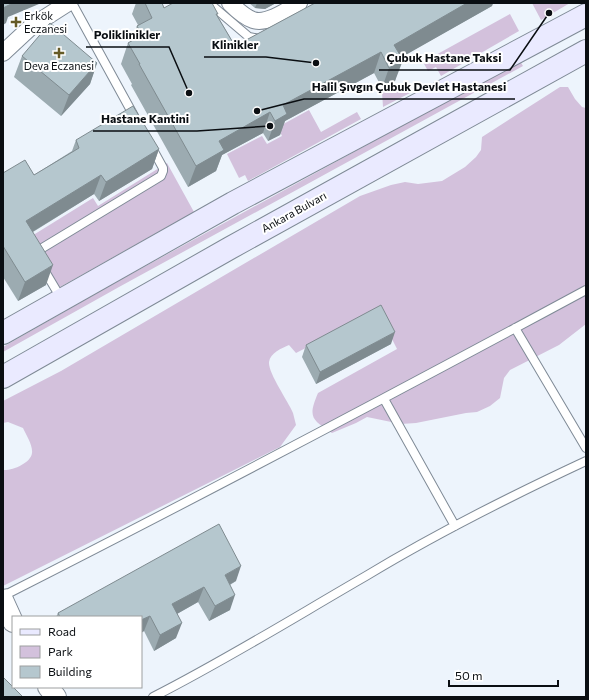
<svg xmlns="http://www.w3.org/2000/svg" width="589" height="700" font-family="Commissioner,sans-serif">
  <rect width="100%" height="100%" fill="#edf4fc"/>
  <path fill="#d3c1dc" d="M 532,3 L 570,3 L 541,20 Z
    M 510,14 L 519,31 L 441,76 L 436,67 L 428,71 L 423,62 Z
    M 520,61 L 523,66 L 119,287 L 3,352 L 3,347 L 111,285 Z
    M 397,84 L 410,93 L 383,107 L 382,92 Z
    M 560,87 L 568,87 L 575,99 L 582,107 L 586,108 L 586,324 L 559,345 L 510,370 L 504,378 L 500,398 L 490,406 L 477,412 L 466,413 L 416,423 L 401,424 L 367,417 L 356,423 L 332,433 C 311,419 308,417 318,393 L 397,349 L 378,311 L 296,353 L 289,345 C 282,348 270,353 269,362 C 268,373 288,401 293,413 C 294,417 295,421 296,425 L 280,447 L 3,586 L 3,470 C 12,471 31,463 32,453 C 33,445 26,435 23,428 L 8,422 L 3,423 L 3,401 L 61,371 L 360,196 L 391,185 L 405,182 L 418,184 L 442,181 L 465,167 L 476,157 L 481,150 L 482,137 Z
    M 309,110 L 321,132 L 357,112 L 361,119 L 248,181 L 245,175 L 239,178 L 227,154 L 262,136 L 267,144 L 282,136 L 278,127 Z
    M 167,163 L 194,212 L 53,291 L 22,242 L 93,198 L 98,206 Z"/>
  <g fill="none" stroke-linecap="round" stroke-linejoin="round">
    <defs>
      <path id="service" d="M 72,3 L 134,116
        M 209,3 L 249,37 L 260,39
        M 36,255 L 36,252 L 39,250 L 161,176 L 163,171 L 163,168 L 152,148
        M 43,268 L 62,300
        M 515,328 L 586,448
        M 384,399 L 455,526
        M 3,594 L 9,593 C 202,495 395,393 586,290
        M 153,697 C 226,660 295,617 366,576 C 437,533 511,496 586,461"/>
      <path id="minor" d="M 230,3 C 236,9 244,17 253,20 C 267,25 288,10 299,3
        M 3,53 L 32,26 L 68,3"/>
      <path id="tertiary" d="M 3,600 L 13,622
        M 48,687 L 56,697"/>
      <path id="secondary" d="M 3,333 L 233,203 L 586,15
        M 3,377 L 230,248 L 586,51"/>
    </defs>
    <use href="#service" stroke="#7f8a96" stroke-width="10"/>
    <use href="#minor" stroke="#7f8a96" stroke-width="18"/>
    <use href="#tertiary" stroke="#7f8a96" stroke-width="22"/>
    <use href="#secondary" stroke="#7f8a96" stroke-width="24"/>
    <use href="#service" stroke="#fff" stroke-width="8"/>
    <use href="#minor" stroke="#fff" stroke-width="16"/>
    <use href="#tertiary" stroke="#fff" stroke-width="20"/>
    <use href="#secondary" stroke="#eaeaff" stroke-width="22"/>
  </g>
  <path fill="#9cabb1" d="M 136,3 L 162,3 L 164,8 L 217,15 L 235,46 L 315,3 L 493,3 L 492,6 L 401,57 L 395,81 L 382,88 L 374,73 L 285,121 L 280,135 L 268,141 L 263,133 L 222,155 L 216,171 L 188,187 L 131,85 L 132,84 L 121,64 L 128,43 L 131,41 L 137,26 L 138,25 L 132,14 Z
    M 249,3 L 276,3 L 265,9 L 255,8 Z
    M 22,56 L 97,63 L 90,84 L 61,116 L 14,77 Z
    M 76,140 L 159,149 L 152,169 L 99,201 L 94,194 L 33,232 L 46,285 L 18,301 L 3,277 L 3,173 L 34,175 L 72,151 Z
    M 391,344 L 316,384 L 302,357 L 306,345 Z
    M 236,581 L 230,585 L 230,610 L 209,621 L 198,602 L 177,614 L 176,638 L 154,651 L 144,631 L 141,633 L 141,617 L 56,617 L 58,613 Z"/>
  <path fill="#7f8b90" d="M 10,3 L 40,3 L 39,4 L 8,17 L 6,23 L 3,25 L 3,8 Z
    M 257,3 L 276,3 L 265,9 L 255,8 Z
    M 467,3 L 493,3 L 492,6 L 388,65 L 394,45 Z
    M 381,52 L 374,73 L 285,121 L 280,135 L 268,141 L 275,121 L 283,105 Z
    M 403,60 L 395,81 L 382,88 L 389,68 Z
    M 97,63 L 90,84 L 61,116 L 69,95 Z
    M 270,112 L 263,133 L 222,155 L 216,171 L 188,187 L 196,166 L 219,141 Z
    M 159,149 L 152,169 L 99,201 L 106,182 Z
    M 101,175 L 94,194 L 19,240 L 26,221 Z
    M 53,265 L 46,285 L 18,301 L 25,282 Z
    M 395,332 L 391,344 L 316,384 L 320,372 Z
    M 241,566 L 236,581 L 219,590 L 225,575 Z
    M 204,587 L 198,602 L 166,620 L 172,604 Z
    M 235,595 L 230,610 L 209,621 L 215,606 Z
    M 150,616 L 144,631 L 141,633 L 141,620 Z
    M 182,623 L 176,638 L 154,651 L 160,635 Z"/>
  <path fill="#b5c7ce" stroke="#7f8b90" d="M 3,3 L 13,3 L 3,8 Z
    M 145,3 L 162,3 L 164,8 L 173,3 L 212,3 L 218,14 L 216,14 L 235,46 L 315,3 L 467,3 L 394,45 L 403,60 L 389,68 L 381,52 L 283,105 L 287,114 L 275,121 L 270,112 L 219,141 L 224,150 L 196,166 L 139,64 L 140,64 L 128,43 L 142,35 L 137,26 L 152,18 Z
    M 50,23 L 97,63 L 69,95 L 22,56 Z
    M 133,106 L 159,149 L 106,182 L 101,175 L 26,221 L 53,265 L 25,282 L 3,246 L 3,173 L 25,160 L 34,175 L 79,148 L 76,140 Z
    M 381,305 L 395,332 L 320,372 L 306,345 Z
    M 219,524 L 241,566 L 225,575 L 235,595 L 215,606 L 204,587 L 172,604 L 182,623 L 160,635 L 150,616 L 141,620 L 141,617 L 60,617 L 58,613 Z
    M 3,677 L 23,697 L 3,697 Z"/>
  <g fill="#655a26" stroke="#fff" stroke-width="1.5">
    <path d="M14 16h4v4h4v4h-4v4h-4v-4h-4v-4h4z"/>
    <path d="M57 47h4v4h4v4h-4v4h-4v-4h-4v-4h4z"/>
  </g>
  <g text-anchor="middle" stroke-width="4" stroke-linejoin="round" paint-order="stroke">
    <g font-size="11" fill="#0a0e12" stroke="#fff" text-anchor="start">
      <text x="24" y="20">Erkök<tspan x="24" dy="13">Eczanesi</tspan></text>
      <text x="59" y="70" text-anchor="middle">Deva Eczanesi</text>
    </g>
    <g font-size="11" fill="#0a0e12" stroke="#fff">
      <text transform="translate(294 212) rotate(-29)" y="4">Ankara Bulvarı</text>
    </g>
  </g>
  <path fill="none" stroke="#0a0e12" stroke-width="1.5" d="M189 93L169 47H86M316 63L266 57H204M549 13L510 70H379M257 111L304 99H515M270 126L197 131H93"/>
  <g fill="#0a0e12" stroke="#fff" stroke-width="1.5">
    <circle cx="189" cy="93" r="4"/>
    <circle cx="316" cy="63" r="4"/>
    <circle cx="549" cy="13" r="4"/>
    <circle cx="257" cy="111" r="4"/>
    <circle cx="270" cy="126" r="4"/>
  </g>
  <g font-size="12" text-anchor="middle" font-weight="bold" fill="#0a0e12" stroke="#fff" stroke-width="4" stroke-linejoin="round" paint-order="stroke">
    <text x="127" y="39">Poliklinikler</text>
    <text x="235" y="49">Klinikler</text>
    <text x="444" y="62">Çubuk Hastane Taksi</text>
    <text x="409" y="91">Halil Şıvgın Çubuk Devlet Hastanesi</text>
    <text x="145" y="123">Hastane Kantini</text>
  </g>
  <rect width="589" height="700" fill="none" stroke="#0a0e12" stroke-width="8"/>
  <rect x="12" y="616" width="130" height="72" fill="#ffffff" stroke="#9d9fa0"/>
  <rect x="20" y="629" width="20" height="6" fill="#eaeaff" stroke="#9d9fa0"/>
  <text x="48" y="636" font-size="12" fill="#0a0e12">Road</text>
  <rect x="20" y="646" width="20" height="12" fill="#d3c1dc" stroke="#9d9fa0"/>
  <text x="48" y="656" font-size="12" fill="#0a0e12">Park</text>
  <rect x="20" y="666" width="20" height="12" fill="#b5c7ce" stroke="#9d9fa0"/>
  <text x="48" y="676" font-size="12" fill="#0a0e12">Building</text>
  <path d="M449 680v6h109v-6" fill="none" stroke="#0a0e12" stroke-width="2"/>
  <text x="455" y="680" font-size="12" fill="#0a0e12" stroke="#ffffff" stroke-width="3" paint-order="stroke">50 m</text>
</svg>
